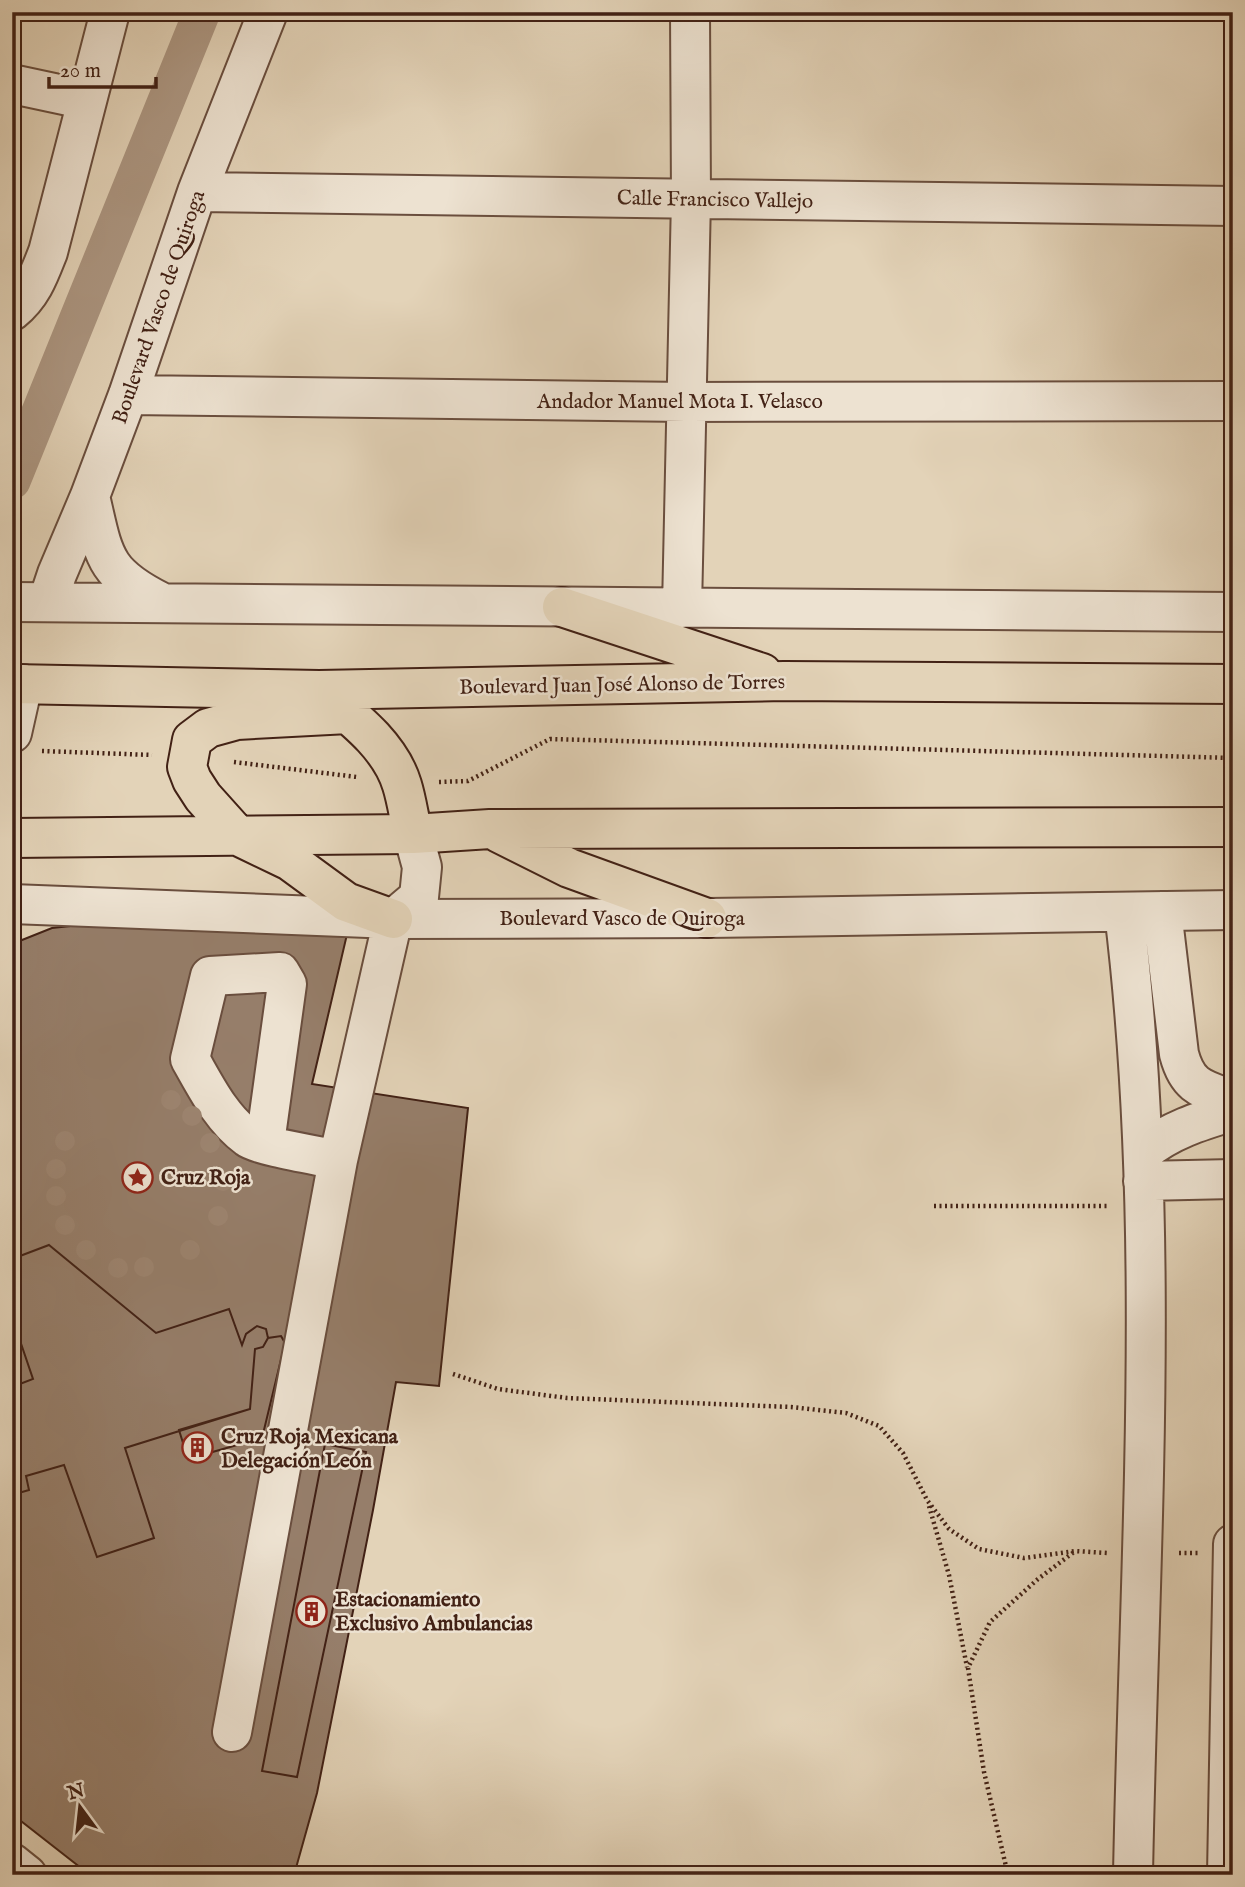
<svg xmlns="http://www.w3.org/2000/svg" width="1245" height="1887" font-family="'IM FELL English',serif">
  <rect width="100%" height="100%" fill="#e3d3b8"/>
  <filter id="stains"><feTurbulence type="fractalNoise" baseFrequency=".00286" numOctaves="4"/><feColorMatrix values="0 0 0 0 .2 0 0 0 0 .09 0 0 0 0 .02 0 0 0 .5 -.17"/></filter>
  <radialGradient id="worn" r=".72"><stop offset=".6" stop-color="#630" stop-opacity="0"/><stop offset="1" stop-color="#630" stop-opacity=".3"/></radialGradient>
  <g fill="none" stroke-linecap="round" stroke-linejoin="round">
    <path stroke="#ac9681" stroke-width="37" d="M 12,481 L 202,12"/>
  </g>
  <path fill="#967e6a" stroke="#422115" stroke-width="2" d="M 80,925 L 348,930 L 312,1084 L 468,1108 L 439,1386 L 396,1382 L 373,1510 L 317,1793 L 294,1875 L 90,1875 L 12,1814 L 12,944 L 52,928 Z
    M 49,1245 L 156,1333 L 229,1309 L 242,1345 L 246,1334 L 257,1326 L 266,1329 L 268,1338 L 263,1347 L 255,1349 L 250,1409 L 125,1448 L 154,1538 L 97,1557 L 64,1465 L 26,1476 L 29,1490 L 12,1495 L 12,1387 L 33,1379 L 12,1317 L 12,1259 Z
    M 281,1336 L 285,1343 L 263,1434 L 237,1445 L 188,1459 L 179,1430 L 250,1409 L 255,1349 L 263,1347 L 268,1338 Z
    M 325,1444 L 366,1452 L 297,1777 L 262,1771 Z"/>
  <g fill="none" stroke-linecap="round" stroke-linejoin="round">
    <defs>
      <path id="minor" d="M 12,84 L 87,100
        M 197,192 L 1233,206
        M 12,311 C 32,295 39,275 48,252 L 110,12
        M 128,395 L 686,402 L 1233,401
        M 90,496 C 104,556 103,573 161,602
        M 48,601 L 57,574 L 90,496 L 128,395 L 197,192 L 268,12
        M 12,602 L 1233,612
        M 682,608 L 691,199 L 690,12
        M 12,733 L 23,684
        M 12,904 L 393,919 L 707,918 L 1233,910
        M 1162,911 L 1179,1054 C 1188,1088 1203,1089 1233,1100
        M 1124,912 C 1163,1231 1139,1554 1133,1875
        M 265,1143 L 287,984 L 280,972 L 210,976 L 190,1059 C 206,1087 221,1118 248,1138 C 258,1146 321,1156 338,1160
        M 1143,1152 C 1170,1130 1200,1121 1233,1111
        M 1143,1181 L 1233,1179
        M 232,1732 L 338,1160 L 393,919 L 419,897 L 422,867 L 413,834
        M 12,1863 L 27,1875
        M 1227,1875 L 1233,1544"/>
      <path id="major" d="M 562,607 L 762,673
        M 12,684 L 319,690 L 784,681 L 1233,684
        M 329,698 C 357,721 391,748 402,785 C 407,801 409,818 413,834
        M 348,714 L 237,720 L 208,728 L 192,740 L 187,767 L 192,780 L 203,797 L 238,836 L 290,861 L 346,902 L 393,919
        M 499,833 L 569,868 L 707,918
        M 12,838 L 413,834 L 490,829 L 1233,827"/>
    </defs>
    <use href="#minor" stroke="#6a4e3e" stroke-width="42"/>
    <use href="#major" stroke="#422115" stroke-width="42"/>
    <path stroke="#422115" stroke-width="4.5" stroke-dasharray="2 3.5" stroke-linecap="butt" d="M 42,751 L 152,755
      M 234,762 L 357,777
      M 439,782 L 468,781 L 550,739 L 1233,758
      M 934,1206 L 1108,1206
      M 453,1374 L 498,1389 L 567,1398 L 791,1407 L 846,1413 L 879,1426 L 903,1453 L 927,1500 L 949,1529 L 979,1549 L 1024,1558 L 1075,1551 L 1107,1553
      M 929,1506 L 949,1575 L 967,1667
      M 1179,1553 L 1198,1553
      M 1008,1875 L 984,1772 L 968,1668 L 990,1622 L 1038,1579 L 1074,1552"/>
    <use href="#minor" stroke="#ede2d1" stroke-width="38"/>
    <use href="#major" stroke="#e3d3b8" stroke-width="38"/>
  </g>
  <g fill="#9d8571">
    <circle cx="171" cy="1100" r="10"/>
    <circle cx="192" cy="1116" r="10"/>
    <circle cx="65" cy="1141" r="10"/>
    <circle cx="210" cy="1143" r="10"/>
    <circle cx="56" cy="1169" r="10"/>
    <circle cx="223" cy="1181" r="10"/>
    <circle cx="56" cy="1196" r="10"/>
    <circle cx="218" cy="1216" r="10"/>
    <circle cx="65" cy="1225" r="10"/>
    <circle cx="86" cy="1250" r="10"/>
    <circle cx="190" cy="1250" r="10"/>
    <circle cx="144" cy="1267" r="10"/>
    <circle cx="118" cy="1268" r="10"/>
  </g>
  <defs>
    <symbol id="sight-ring" viewBox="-11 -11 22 22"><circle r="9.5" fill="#ede2d1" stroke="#8f2418" stroke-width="1.5"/><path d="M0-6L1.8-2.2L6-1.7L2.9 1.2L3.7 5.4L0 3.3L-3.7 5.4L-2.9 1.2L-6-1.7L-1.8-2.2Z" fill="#8f2418"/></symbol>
    <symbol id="building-ring" viewBox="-11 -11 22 22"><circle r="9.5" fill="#ede2d1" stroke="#8f2418" stroke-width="1.5"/><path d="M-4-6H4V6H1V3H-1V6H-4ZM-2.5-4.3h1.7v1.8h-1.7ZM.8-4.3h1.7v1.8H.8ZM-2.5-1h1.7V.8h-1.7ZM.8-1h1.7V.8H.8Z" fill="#8f2418"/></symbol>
  </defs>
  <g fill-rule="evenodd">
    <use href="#sight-ring" x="120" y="1160" width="35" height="35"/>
    <use href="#building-ring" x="180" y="1430" width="35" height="35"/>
    <use href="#building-ring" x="294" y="1594" width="35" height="35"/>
  </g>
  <g text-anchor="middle" stroke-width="5" stroke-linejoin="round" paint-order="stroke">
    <g font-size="21" fill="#422115" stroke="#ede2d1">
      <text transform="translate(715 199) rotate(1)" y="7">Calle Francisco Vallejo</text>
      <text transform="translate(158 307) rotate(-71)" y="7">Boulevard Vasco de Quiroga</text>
      <text x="680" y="408">Andador Manuel Mota I. Velasco</text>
      <text transform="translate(622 684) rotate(-1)" y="7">Boulevard Juan José Alonso de Torres</text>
      <text x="622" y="925">Boulevard Vasco de Quiroga</text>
    </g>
    <g font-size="21" font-weight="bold" fill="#422115" stroke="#ede2d1" text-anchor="start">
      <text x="161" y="1184">Cruz Roja</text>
      <text x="221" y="1443">Cruz Roja Mexicana<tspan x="221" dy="24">Delegación León</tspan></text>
      <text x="335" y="1606">Estacionamiento<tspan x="335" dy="24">Exclusivo Ambulancias</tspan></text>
    </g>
  </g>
  <rect width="1245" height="1887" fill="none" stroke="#e3d3b8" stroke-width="42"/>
  <rect x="14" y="14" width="1217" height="1859" fill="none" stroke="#422115" stroke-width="3.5"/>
  <rect x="21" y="21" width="1203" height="1845" fill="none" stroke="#422115" stroke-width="2"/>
  <g transform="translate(80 1807) rotate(345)" stroke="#ede2d1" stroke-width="5" paint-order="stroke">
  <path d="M0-5L12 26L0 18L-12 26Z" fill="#422115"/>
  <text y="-10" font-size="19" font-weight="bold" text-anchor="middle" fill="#422115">N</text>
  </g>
  <path d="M49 77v10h107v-10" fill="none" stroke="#422115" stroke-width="3.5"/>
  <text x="60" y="77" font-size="21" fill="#422115" stroke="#ede2d1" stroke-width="5" paint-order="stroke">20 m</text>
  <rect width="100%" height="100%" filter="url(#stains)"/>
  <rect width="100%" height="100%" fill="url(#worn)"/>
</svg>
